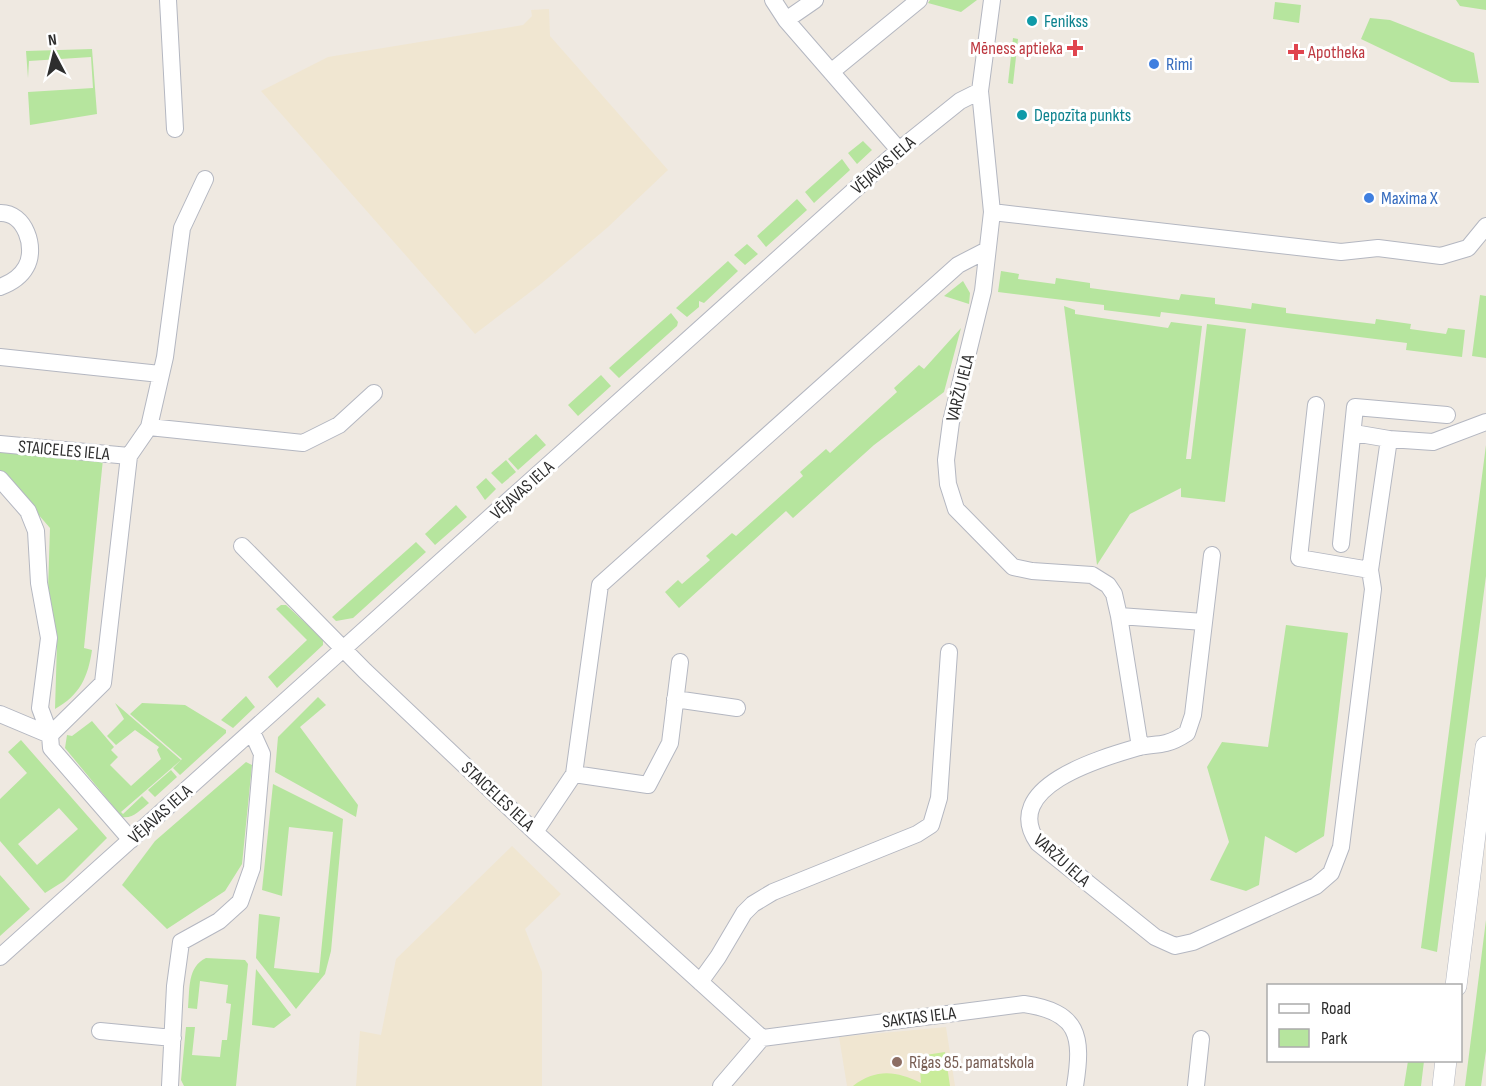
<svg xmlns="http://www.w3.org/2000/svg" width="1486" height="1086" font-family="'Sofia Sans Condensed',sans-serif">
  <rect width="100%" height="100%" fill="#efe9e1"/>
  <path fill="#f0e6d1" d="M 549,9 L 550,36 L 668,170 L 608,227 L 542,283 L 475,334 L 261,91 L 328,57 L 523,25 L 532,16 L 531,10 Z
    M 512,846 L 561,894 L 525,929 L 542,972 L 542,1086 L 356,1086 L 360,1031 L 381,1035 L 396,959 Z
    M 946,1027 L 955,1086 L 847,1086 L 839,1037 Z"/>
  <path fill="#b6e59e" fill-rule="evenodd" d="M 930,0 L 977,0 L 961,12 L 928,3 Z
    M 1456,0 L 1486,0 L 1486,10 L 1460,6 Z
    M 1275,2 L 1301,5 L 1299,23 L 1273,19 Z
    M 1370,18 L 1390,20 L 1474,53 L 1479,83 L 1451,82 L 1361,39 Z
    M 1013,38 L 1018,39 L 1013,84 L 1008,83 Z
    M 92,49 L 97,114 L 30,125 L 28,92 L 93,88 L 91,57 L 29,61 L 28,78 L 26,51 Z
    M 863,141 L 872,150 L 857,164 L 848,153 Z
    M 842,159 L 850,170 L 814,203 L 805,192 Z
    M 797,199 L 807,210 L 766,247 L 757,236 Z
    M 747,244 L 758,254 L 745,265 L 734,255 Z
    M 728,261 L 738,271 L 704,303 L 699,301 L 699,307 L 687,317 L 676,308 Z
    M 1001,271 L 1019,274 L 1018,279 L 1055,284 L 1056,278 L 1090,283 L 1090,288 L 1179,300 L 1181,294 L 1215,298 L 1215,304 L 1251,309 L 1252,303 L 1286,308 L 1286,313 L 1375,324 L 1376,319 L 1411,324 L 1410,329 L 1446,334 L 1448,328 L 1465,330 L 1462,357 L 1406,350 L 1407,343 L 1161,312 L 1160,317 L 1104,310 L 1104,305 L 998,292 Z
    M 963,281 L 970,293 L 969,304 L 944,296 Z
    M 1480,295 L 1486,296 L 1486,358 L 1472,356 Z
    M 1064,306 L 1075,310 L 1075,314 L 1168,328 L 1171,322 L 1202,326 L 1186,459 L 1191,459 L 1207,324 L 1246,329 L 1225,502 L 1181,497 L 1181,488 L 1130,514 L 1097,565 Z
    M 671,313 L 678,322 L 677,326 L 619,378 L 609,368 Z
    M 961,328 L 944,392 L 874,445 L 793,518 L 786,511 L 679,608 L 665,592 L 678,580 L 682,584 L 710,560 L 706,556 L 732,533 L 736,536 L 803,476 L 800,472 L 826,449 L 830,453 L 897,392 L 894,388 L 919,365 L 924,369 Z
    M 601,375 L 611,386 L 578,416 L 568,405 Z
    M 536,434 L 546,445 L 518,470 L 508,459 Z
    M 1486,445 L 1486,576 L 1437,952 L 1421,948 Z
    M 0,450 L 103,459 L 84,648 L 92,650 C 88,677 80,695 55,709 L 57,643 L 48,590 L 50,528 L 0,470 Z
    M 506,460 L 516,472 L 502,484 L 491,473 Z
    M 486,478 L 496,489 L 485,500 L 476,487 Z
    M 456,505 L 467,517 L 435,545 L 425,534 Z
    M 416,542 L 426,552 L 353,618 L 336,621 L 332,617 Z
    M 281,605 L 286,605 L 323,639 L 323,645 L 277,688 L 268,677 L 307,640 L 276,609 Z
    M 1286,625 L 1348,633 L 1324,836 L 1296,853 L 1265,836 L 1259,885 L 1246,891 L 1210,880 L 1229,842 L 1207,767 L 1222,742 L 1268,747 Z
    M 246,696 L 255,707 L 233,728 L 221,720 Z
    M 318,697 L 326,705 L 300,727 L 358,805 L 356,817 L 275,772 L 278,737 Z
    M 115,703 L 181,760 L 121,812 L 123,814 L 142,796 L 149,803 C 140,810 133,819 122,817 L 65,748 L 67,735 L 72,736 L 92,721 L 114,747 L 111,750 L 118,757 L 110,765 L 131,786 L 161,759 L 157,750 L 159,747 L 135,730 L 116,745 L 107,736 L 124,719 Z
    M 142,703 L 185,705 L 226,730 L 226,733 L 180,775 L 173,768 L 182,759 L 130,714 Z
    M 21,740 L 107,838 L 64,881 L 45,893 L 0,841 L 0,799 L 27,773 L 8,752 ZM 59,808 L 78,829 L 37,865 L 18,844 Z
    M 246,762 L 252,765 L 242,864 L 225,891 L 167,929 L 122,885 L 155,841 Z
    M 171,770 L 177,777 L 155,797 L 148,790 Z
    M 273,784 L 343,819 L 331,951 L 325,974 L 296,1009 L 256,958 L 259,914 L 280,917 L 274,968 L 319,973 L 333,832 L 289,827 L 282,896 L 262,890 Z
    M 0,875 L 30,909 L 0,936 Z
    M 1486,920 L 1486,1051 L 1481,1086 L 1465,1086 Z
    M 206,958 L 245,960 L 248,964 L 236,1086 L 184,1086 L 181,1080 L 186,1027 L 195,1027 L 192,1055 L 220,1057 L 222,1040 L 227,1040 L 231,1004 L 226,1003 L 228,985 L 200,981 L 197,1009 L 188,1008 C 190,989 187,967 206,958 Z
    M 256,969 L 291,1015 L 274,1028 L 252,1025 Z
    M 1408,1061 L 1424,1061 L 1421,1086 L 1404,1086 Z"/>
  <path fill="#c9ec9a" d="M 945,1052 L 950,1086 L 853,1086 C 876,1068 897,1071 921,1083 L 919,1056 Z"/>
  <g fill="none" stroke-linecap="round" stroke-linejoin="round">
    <defs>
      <path id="minor" d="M 168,0 L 175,129
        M 773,0 L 786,20 L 899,150
        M 992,0 L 980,91 L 992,212 L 983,291 L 951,422 L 946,460 L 948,484 L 956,509 L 1013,567 L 1032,571 L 1092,575 L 1108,585 L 1114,594 L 1119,616 L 1140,747
        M 786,20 L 815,0
        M 831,72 L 919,0
        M 992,212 L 1341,252 L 1378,248 L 1441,256 L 1468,248 L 1486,226
        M 0,213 C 25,212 37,248 26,267 C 20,278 11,283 0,287
        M 0,357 L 160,374
        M 1316,405 L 1299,558 L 1370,570
        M 149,427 L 165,357 L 182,228 L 205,179
        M 1354,433 L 1389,439
        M 0,444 L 129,456 L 149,427 L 303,443 L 339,425 L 374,393
        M 129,456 L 103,683 L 50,735 L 51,748 L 131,840
        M 0,479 L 28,511 L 36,531 L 39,583 L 49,638 L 40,708 L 50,735
        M 1341,544 L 1355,407 L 1447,415
        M 242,546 L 365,671 L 535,832 L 762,1038
        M 1212,555 L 1193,715 L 1187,733 C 1181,737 1174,741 1166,743 C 1158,745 1148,745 1139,747 C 1101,758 999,787 1038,843 L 1155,937 L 1175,946 L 1193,942 L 1316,886 L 1331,873 L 1341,847 L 1373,589 L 1370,570 L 1389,439 L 1433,442 L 1486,422
        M 1119,616 L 1204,622
        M 675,699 L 737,708
        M 0,714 L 50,735
        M 574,774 L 648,785 L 670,743 L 680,662
        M 535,832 L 574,774 L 600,585 L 958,265 L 987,250
        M 0,957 L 899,150 L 960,101 L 980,91
        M 700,982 L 718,957 L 744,913 L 753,904 L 773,892 L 917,834 L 931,825 L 939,798 L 949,652
        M 100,1031 L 173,1038
        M 170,1086 L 175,986 L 181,942 L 219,921 L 240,902 L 252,868 L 262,754 L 252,732
        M 721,1086 L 762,1038 L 1024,1004 C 1079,1012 1083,1036 1075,1086
        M 1196,1086 L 1201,1039"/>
      <path id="tertiary" d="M 1456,986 L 1486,747
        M 1443,1086 L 1446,1060"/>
    </defs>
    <use href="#minor" stroke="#b4b7c1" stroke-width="18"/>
    <use href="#tertiary" stroke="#b4b7c1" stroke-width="22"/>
    <use href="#minor" stroke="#fff" stroke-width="16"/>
    <use href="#tertiary" stroke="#fff" stroke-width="21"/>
  </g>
  <g fill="#0f9aa8" stroke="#fff" stroke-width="2">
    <circle cx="1032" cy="21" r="6"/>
    <circle cx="1022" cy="115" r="6"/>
  </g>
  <g fill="#e0444e" stroke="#fff" stroke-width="2">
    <path d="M1072 39h6v6h6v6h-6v6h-6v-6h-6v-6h6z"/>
    <path d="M1293 43h6v6h6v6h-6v6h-6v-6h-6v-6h6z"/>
  </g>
  <g fill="#3f7fe0" stroke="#fff" stroke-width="2">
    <circle cx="1154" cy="64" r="6"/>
    <circle cx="1369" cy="198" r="6"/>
  </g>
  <circle fill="#8d6e63" stroke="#fff" stroke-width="2" cx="897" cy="1062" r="6"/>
  <g text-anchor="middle" stroke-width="6" stroke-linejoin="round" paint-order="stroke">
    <g font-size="18" fill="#0d838f" stroke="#fff" text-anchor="start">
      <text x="1044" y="27">Fenikss</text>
      <text x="1034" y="121">Depozīta punkts</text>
    </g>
    <g font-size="18" fill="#be3a42" stroke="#fff" text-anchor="end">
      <text x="1063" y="54">Mēness aptieka</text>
      <text x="1308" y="58" text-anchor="start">Apotheka</text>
    </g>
    <g font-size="18" fill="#366cbe" stroke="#fff" text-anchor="start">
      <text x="1166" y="70">Rimi</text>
      <text x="1381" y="204">Maxima X</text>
    </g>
    <g font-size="18" fill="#2e2e2e" stroke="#fff">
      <text transform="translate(883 165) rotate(-41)" y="6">VĒJAVAS IELA</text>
      <text transform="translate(960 388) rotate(-76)" y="6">VARŽU IELA</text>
      <text transform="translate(64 450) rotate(5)" y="6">STAICELES IELA</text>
      <text transform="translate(522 490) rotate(-42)" y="6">VĒJAVAS IELA</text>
      <text transform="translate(498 796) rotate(43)" y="6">STAICELES IELA</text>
      <text transform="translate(160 814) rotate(-42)" y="6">VĒJAVAS IELA</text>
      <text transform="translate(1062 860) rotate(42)" y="6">VARŽU IELA</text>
      <text transform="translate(919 1017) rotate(-7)" y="6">SAKTAS IELA</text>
    </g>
    <g font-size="18" fill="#785e54" stroke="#fff" text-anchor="start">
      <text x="909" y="1068">Rīgas 85. pamatskola</text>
    </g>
  </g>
  <rect x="1267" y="984" width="195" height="78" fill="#ffffff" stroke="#ababab" stroke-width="1.5"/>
  <rect x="1279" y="1004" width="30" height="9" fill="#ffffff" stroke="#ababab" stroke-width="1.5"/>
  <text x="1321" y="1014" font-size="18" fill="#2e2e2e">Road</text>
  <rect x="1279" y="1029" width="30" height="18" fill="#b6e59e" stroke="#ababab" stroke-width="1.5"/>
  <text x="1321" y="1044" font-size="18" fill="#2e2e2e">Park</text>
  <g transform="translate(54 54) rotate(353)" stroke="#ffffff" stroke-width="4.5" paint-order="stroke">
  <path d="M0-4.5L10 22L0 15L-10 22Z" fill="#2e2e2e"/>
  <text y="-9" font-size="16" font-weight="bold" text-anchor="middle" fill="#2e2e2e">N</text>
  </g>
</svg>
